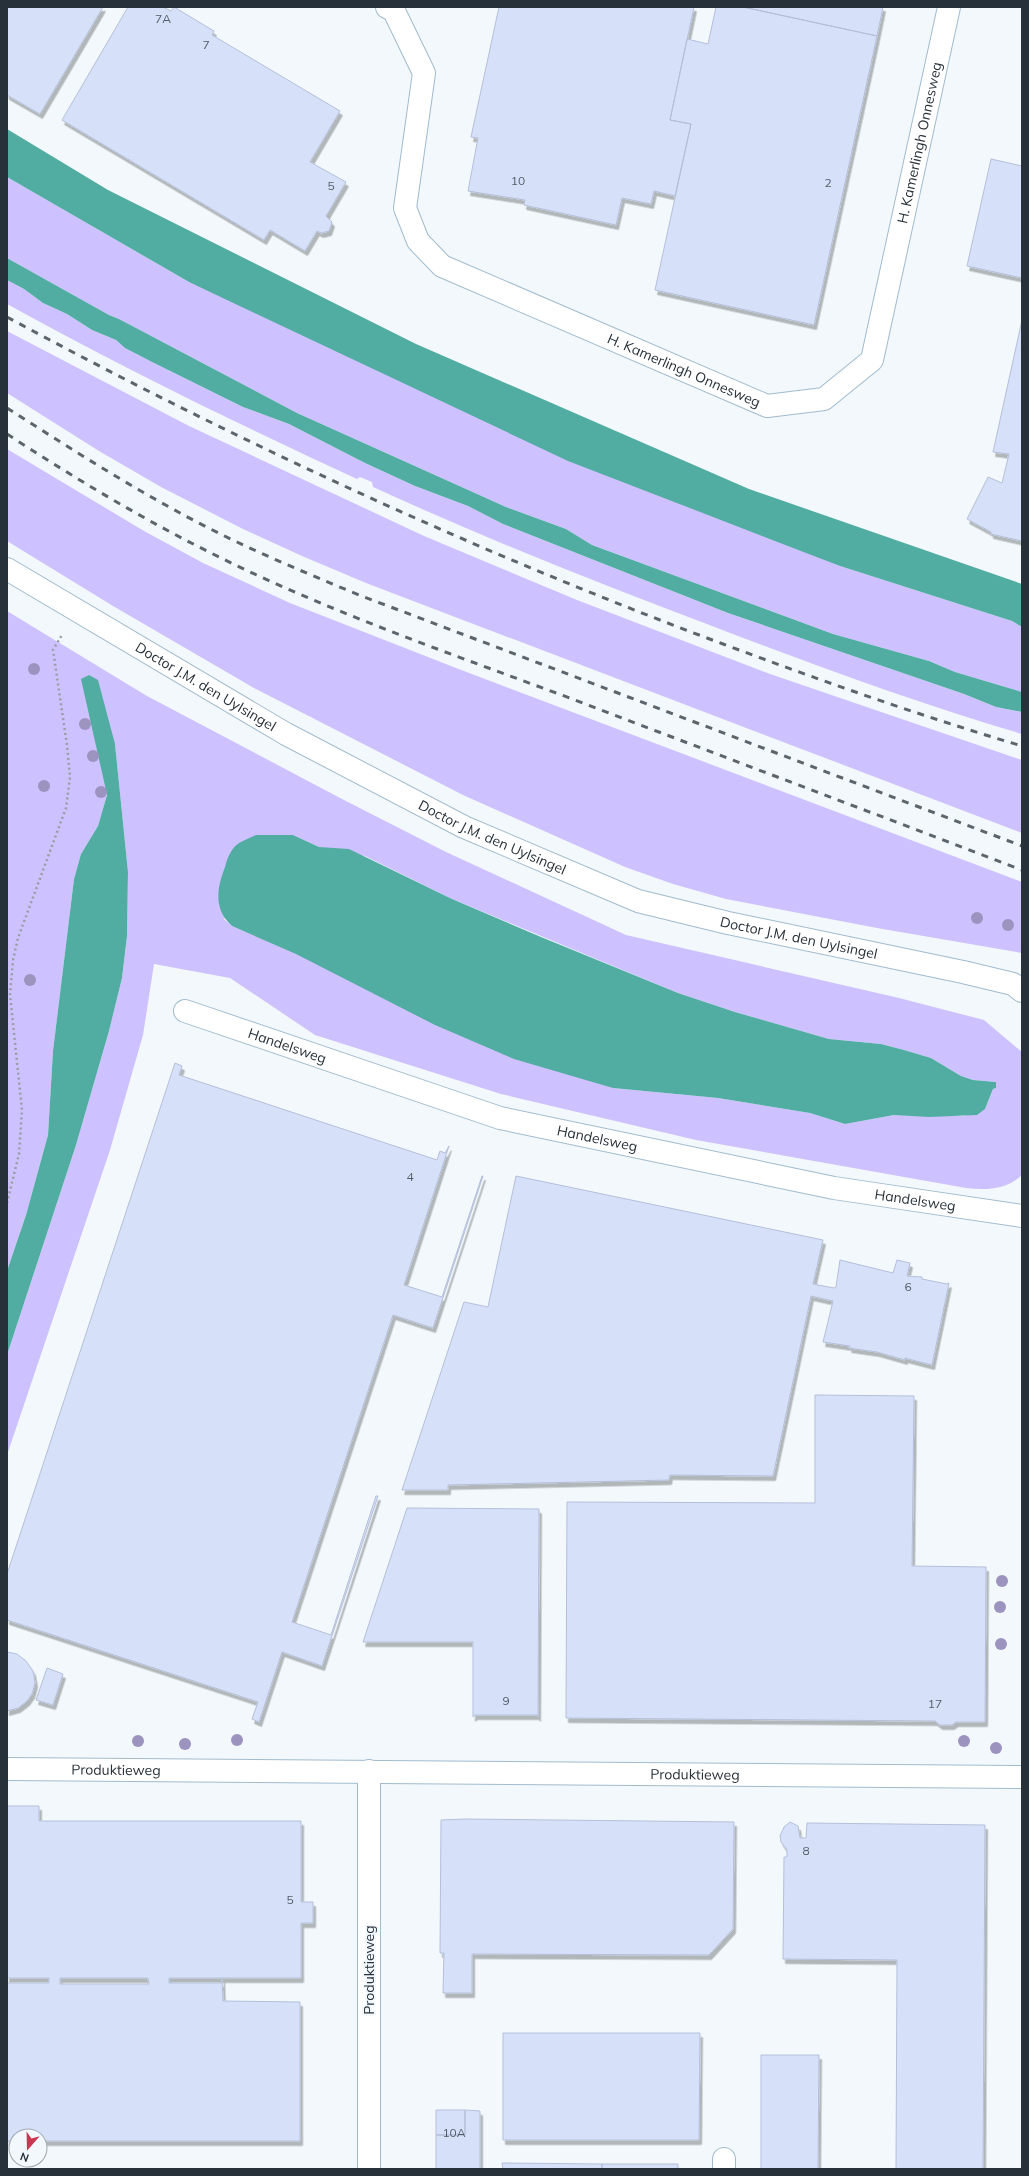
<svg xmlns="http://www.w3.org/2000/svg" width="1029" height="2176" font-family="Mulish,sans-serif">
  <defs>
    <filter id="shadow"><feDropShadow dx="2.5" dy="4.5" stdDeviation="0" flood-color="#0004"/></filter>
  </defs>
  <rect width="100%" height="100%" fill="#f2f8fc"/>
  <path fill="#cec1ff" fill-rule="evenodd" d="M 7,177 L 189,282 L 840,566 L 1012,621 L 1022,627 L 1022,692 L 955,672 L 929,661 L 833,634 L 592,545 L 566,529 L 506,507 L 297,413 L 119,319 L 109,315 L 7,258 Z
    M 7,280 L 24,289 L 43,303 L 67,314 L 92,330 L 116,340 L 125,348 L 152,362 L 243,407 L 289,424 L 365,463 L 415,486 L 468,506 L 503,524 L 728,613 L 964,694 L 996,707 L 1022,712 L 1022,734 C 917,703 814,665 712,626 C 598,583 484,538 373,487 L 372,482 L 360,477 L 357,479 C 238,424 121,367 7,304 Z
    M 7,331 L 189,426 L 424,536 L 577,600 L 770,674 L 1022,760 L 1022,833 L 366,583 L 302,556 L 243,529 L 161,487 L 99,451 L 7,393 Z
    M 7,449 L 144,531 L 203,563 L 290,603 L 456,668 L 1022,882 L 1022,953 L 877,928 L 726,899 L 673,884 L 625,867 L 463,795 L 254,688 L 113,606 L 7,541 Z
    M 7,611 L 147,696 L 342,799 L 446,852 L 626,935 L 899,998 L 984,1020 L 1022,1052 L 1022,1175 C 1006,1190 987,1190 966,1188 L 696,1140 L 501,1094 L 315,1035 L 230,978 L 154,964 L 143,1035 L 110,1150 L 7,1455 L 7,1355 L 76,1145 L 109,1031 L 122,978 L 127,936 L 128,872 L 115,744 L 96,744 L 107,795 L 98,826 L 81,854 L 74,879 L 53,1051 L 48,1135 L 26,1215 L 7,1271 ZM 293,835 L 319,847 L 365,856 L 452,899 L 678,993 L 735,1012 L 829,1039 L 881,1044 L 904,1050 L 931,1058 L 961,1076 L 973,1080 L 996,1082 L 996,1088 L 993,1089 L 985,1109 L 964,1116 L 894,1115 L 845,1124 L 810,1113 L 718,1098 L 613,1088 L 232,926 L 224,919 Z"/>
  <path fill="#51ada2" d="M 7,129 L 108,190 L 416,344 L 749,489 L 1022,584 L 1022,627 L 1012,621 L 840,566 L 568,461 L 189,282 L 7,177 Z
    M 7,258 L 109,315 L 119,319 L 297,413 L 506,507 L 566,529 L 592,545 L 833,634 L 929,661 L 955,672 L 1022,692 L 1022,712 L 996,707 L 964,694 L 728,613 L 503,524 L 468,506 L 415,486 L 365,463 L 289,424 L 243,407 L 152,362 L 125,348 L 116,340 L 92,330 L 67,314 L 43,303 L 24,289 L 7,280 Z
    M 89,675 L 98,680 L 115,744 L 128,872 L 127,936 L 122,978 L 109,1031 L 76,1145 L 7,1355 L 7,1271 L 26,1215 L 48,1135 L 53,1051 L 74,879 L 81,854 L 98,826 L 107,795 L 81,679 Z
    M 256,835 L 293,835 L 319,847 L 349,849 L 452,899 L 541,937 L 678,993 L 735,1012 L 829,1039 L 881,1044 L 904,1050 L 931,1058 L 961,1076 L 973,1080 L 996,1082 L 996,1088 L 993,1089 L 985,1109 L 977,1115 L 929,1117 L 894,1115 L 845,1124 L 810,1113 L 718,1098 L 613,1088 L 514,1059 L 435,1025 L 296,954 L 232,926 C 213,909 217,888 225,867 C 227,859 231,848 239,843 C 244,840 250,838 256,835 Z"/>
  <path fill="#d6e1f9" stroke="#b4bfd9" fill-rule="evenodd" filter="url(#shadow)" d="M 7,7 L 103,7 L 40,114 L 7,95 Z
    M 128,7 L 163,7 L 171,11 L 174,7 L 214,31 L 212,35 L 340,111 L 310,162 L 346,182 L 326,216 L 332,222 L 329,231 L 321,233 L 317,231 L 305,251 L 270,230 L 264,240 L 62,120 Z
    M 499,7 L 694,7 L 670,120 L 691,124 L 675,196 L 654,191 L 651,204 L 622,198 L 616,225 L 524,205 L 525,200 L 468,191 L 478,138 L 471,137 Z
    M 716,7 L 743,7 L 877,36 L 814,325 L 655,290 L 691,124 L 670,120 L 687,39 L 708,44 Z
    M 743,7 L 883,7 L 877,36 Z
    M 991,159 L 1022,166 L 1022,278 L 967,266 Z
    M 1022,320 L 1022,541 L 991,534 L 991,532 L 967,519 L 988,477 L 1002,483 L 1009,454 L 993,452 Z
    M 175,1063 L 182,1066 L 179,1075 L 437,1160 L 440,1151 L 445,1153 L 449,1146 L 404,1285 L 442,1297 L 482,1176 L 483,1176 L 433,1328 L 393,1315 L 292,1622 L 331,1635 L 376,1496 L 378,1496 L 322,1666 L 282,1652 L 259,1722 L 252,1719 L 258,1702 L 7,1620 L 7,1574 Z
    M 516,1176 L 823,1240 L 813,1284 L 834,1288 L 836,1287 L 840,1260 L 893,1273 L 897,1260 L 910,1263 L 907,1276 L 922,1277 L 922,1279 L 947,1284 L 949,1283 L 932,1365 L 905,1358 L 905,1360 L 877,1352 L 849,1348 L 850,1346 L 823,1342 L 833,1301 L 811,1296 L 773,1476 L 670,1475 L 669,1480 L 448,1485 L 448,1490 L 402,1490 L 464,1302 L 488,1307 Z
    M 815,1395 L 914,1396 L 912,1566 L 986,1567 L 985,1722 L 956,1722 L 952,1725 L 940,1725 L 935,1721 L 566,1718 L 567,1502 L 815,1503 Z
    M 407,1508 L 539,1509 L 538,1717 L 537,1715 L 475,1715 L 473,1717 L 473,1642 L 363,1642 Z
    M 7,1652 L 17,1654 L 26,1661 L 33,1671 L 35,1683 L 32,1694 L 27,1701 L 18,1708 L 7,1711 Z
    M 47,1668 L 63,1674 L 53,1705 L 36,1700 Z
    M 7,1806 L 39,1806 L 39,1821 L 301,1821 L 301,1902 L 313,1902 L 313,1923 L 301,1923 L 301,1978 L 222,1978 L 223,2001 L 300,2002 L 300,2141 L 40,2141 L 40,2136 L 16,2136 L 16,2141 L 7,2141 L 7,1983 L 49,1983 L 49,1978 L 7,1978 ZM 60,1978 L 148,1978 L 149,1984 L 60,1984 ZM 169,1978 L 222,1978 L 222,1983 L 169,1983 Z
    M 465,1819 L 734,1822 L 733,1929 L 709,1955 L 472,1954 L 472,1993 L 443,1993 L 444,1953 L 440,1953 L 441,1820 Z
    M 790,1822 L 798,1826 L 800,1838 L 806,1838 L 807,1823 L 985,1825 L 983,2169 L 896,2169 L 897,1960 L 783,1959 L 784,1857 L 787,1857 L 787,1850 L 781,1842 L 780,1836 L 784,1827 Z
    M 503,2033 L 700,2033 L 699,2140 L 503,2140 Z
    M 761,2055 L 819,2055 L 818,2169 L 761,2169 Z
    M 436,2110 L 465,2110 L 465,2135 L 436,2135 Z
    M 465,2110 L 480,2111 L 480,2169 L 436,2169 L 436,2135 L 465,2135 Z
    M 502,2163 L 602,2164 L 602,2169 L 503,2169 Z
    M 602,2164 L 678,2164 L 678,2167 L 677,2169 L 602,2169 Z"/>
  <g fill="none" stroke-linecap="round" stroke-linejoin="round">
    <defs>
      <g id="minor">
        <path id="s1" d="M 387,7 L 394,11 L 424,73 L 405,208 L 418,241 L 442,266 L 767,406 L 824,399 L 872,360 L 949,7"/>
        <path id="s2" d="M 7,569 L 286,734 L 464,827 L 638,901 L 728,923 L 963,972 L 1013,984 L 1022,991"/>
        <path id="s3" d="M 185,1011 L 500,1118 L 834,1188 L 1022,1216"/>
        <path id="s4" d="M 7,1769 L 1022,1777"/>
        <path d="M 369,1771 L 369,2169"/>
        <path d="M 724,2159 L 724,2169"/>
      </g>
    </defs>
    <use href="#minor" stroke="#a1bbce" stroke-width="24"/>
    <path stroke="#979ea4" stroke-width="2.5" stroke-dasharray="2 3" stroke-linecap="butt" d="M 7,1203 L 19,1154 L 22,1110 L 10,995 L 13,960 L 18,938 L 66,808 L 70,777 L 67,745 L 53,650 L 62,635"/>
    <use href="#minor" stroke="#fff" stroke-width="22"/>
    <path stroke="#5c656c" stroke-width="3" stroke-dasharray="7 7" stroke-linecap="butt" d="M 7,317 C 238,442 477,552 723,644 C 822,681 921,716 1022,746
      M 7,408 C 82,456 157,504 237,542 C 277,561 318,578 359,595 L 1022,846
      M 7,434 C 73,477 139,517 209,552 C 326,611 452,654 575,700 C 724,757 873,813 1022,870"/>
  </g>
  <g fill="#9c93be">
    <circle cx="34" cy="669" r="6"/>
    <circle cx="85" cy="724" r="6"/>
    <circle cx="93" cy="756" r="6"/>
    <circle cx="44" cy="786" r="6"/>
    <circle cx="101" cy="792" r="6"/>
    <circle cx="977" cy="918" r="6"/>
    <circle cx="1008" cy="925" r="6"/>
    <circle cx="30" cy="980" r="6"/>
    <circle cx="1002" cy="1581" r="6"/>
    <circle cx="1000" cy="1607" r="6"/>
    <circle cx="1001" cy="1644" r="6"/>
    <circle cx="237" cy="1740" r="6"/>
    <circle cx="138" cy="1741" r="6"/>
    <circle cx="964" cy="1741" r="6"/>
    <circle cx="185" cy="1744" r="6"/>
    <circle cx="996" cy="1748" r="6"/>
  </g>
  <g text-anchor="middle" stroke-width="4" stroke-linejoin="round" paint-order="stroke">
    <g font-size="12" fill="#535d69">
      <text x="163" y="23">7A</text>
      <text x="206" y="49">7</text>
      <text x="518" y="185">10</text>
      <text x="828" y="187">2</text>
      <text x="331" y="190">5</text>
      <text x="410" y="1181">4</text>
      <text x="908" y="1291">6</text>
      <text x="506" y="1705">9</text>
      <text x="935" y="1708">17</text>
      <text x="806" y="1855">8</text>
      <text x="290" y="1904">5</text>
      <text x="454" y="2137">10A</text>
    </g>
    <g font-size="14" fill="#273139" stroke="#f2f8fc">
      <text dy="5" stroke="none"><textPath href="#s1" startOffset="979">H. Kamerlingh Onnesweg</textPath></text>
      <text dy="5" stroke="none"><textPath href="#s1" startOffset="547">H. Kamerlingh Onnesweg</textPath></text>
      <text dy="5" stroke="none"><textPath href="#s2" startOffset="231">Doctor J.M. den Uylsingel</textPath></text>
      <text dy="5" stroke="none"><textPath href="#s2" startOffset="555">Doctor J.M. den Uylsingel</textPath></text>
      <text dy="5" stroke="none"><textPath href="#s2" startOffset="879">Doctor J.M. den Uylsingel</textPath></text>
      <text dy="5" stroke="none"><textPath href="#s3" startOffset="108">Handelsweg</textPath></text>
      <text dy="5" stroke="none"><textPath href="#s3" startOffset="432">Handelsweg</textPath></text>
      <text dy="5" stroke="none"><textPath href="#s3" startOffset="756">Handelsweg</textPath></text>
      <text dy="5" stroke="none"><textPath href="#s4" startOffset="109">Produktieweg</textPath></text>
      <text dy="5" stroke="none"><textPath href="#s4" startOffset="688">Produktieweg</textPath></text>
      <text transform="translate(369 1970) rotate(-90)" y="5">Produktieweg</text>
    </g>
  </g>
  <rect width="1029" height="2176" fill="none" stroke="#273139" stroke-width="16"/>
  <g transform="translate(28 2148) rotate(200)"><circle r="19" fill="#f2f8fc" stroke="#a1a8ae"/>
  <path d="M0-3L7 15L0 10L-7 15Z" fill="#c83851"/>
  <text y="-6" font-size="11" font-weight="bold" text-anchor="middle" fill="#273139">N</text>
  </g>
</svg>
